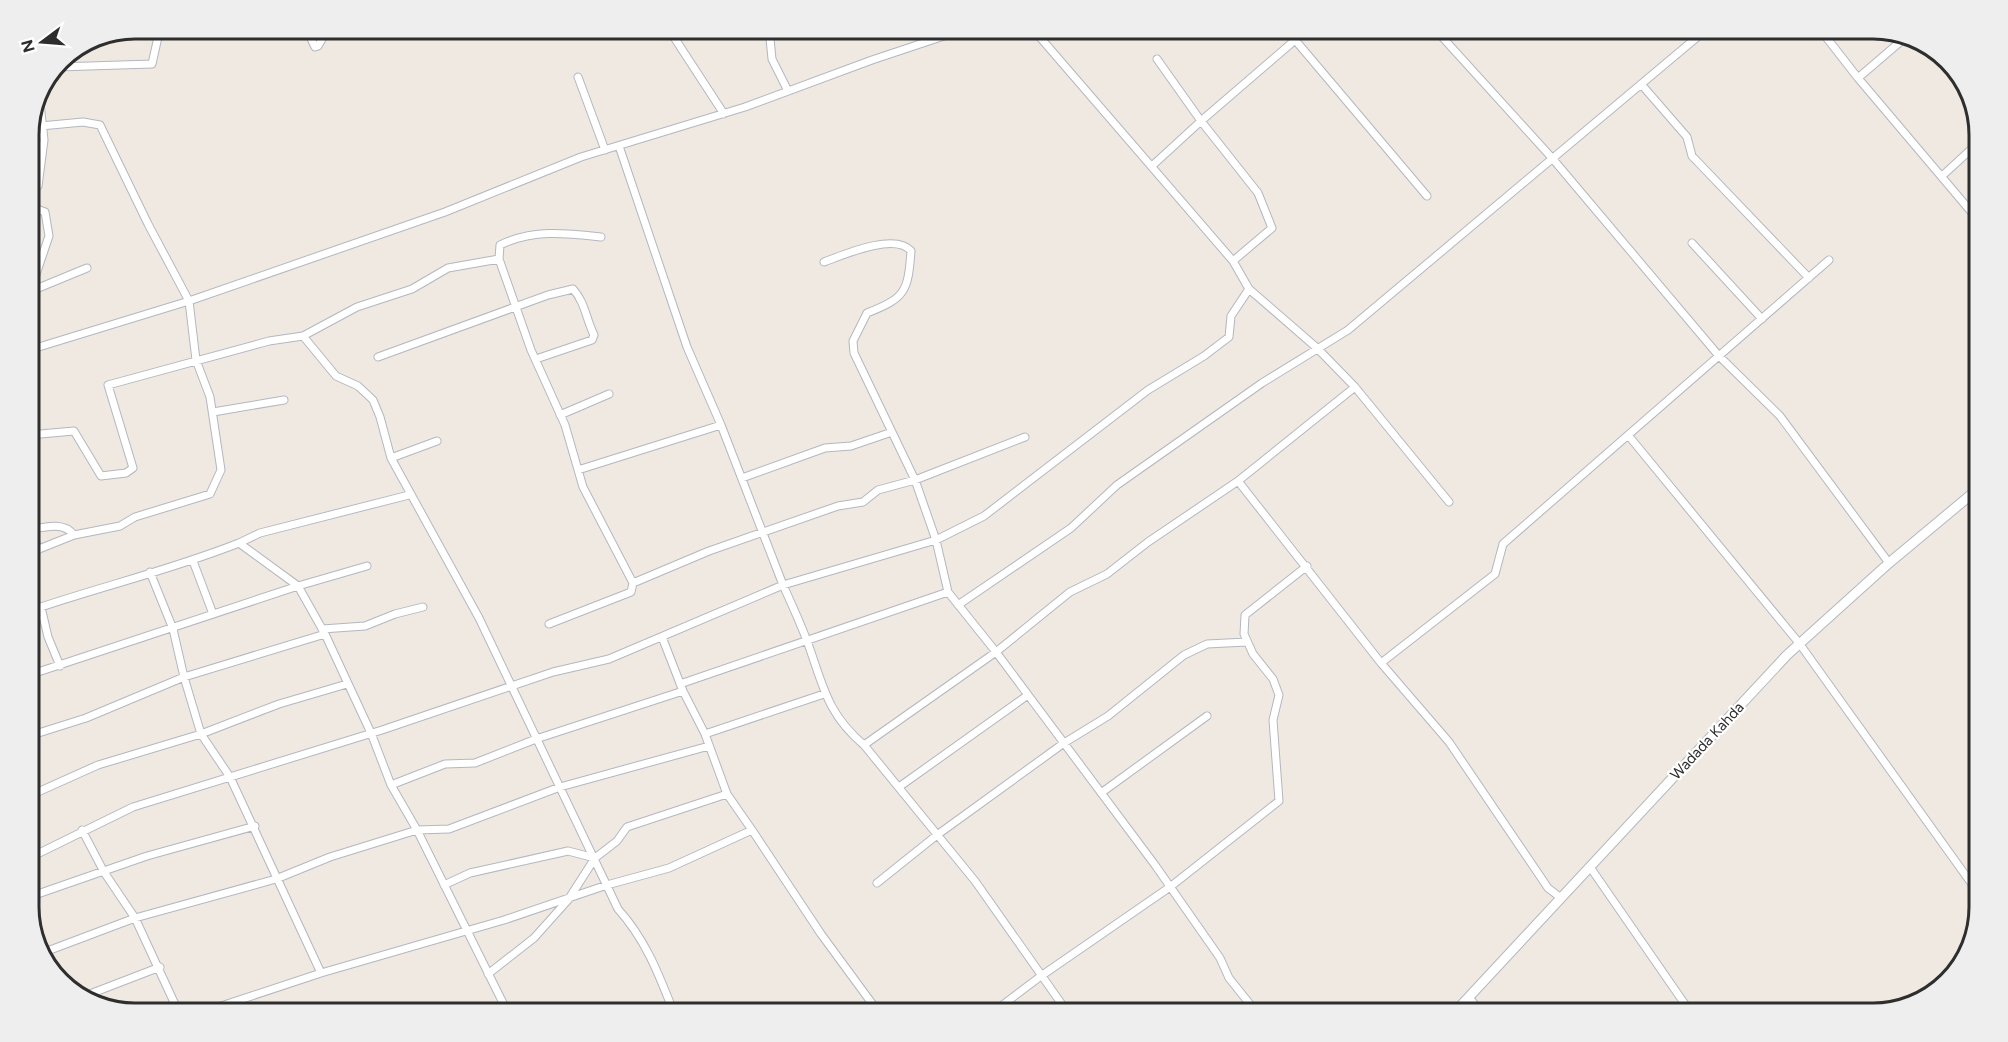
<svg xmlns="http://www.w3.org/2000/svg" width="2008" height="1042" font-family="Figtree,sans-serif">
  <rect width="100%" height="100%" fill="#efe9e1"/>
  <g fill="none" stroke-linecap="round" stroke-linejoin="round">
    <defs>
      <path id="minor" d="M 306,28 L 315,47 L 318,46 L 326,32 L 332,28
        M 668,28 L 724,114
        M 769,28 L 772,59 L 788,91
        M 1285,28 L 1427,196
        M 1434,28 L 1552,158 L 1719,356 L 1780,416 L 1889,563
        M 1819,28 L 1858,78 L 1979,221
        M 57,67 L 152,64 L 160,28
        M 578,77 L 605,150
        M 1858,78 L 1907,36
        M 1641,84 L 1687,137 L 1692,156 L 1809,278
        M 619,146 L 687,347 L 721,425
        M 1153,165 L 1201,121 L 1157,59
        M 1942,176 L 1979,142
        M 29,187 L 38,186 L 44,140 L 40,103
        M 29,211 L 37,209 L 45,212 L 49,236 L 29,295
        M 601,237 C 565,233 533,229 500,245 L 499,259 L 531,350 L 565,425 L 583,487 L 633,583
        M 1692,243 L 1762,319
        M 1233,261 L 1272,228 L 1258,193 L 1201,121 L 1309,28
        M 824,262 C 843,255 895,232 911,251 C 908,291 906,298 867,313 L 853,341 L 854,353 L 915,480 L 936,540 L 948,592 L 996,652 L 1155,865 L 1220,958 L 1229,978 L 1257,1013
        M 1249,289 L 1317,348 L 1355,387 L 1449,502
        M 31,291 L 87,268
        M 29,307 L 34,348
        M 303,336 L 336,376 L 358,386 L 373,400 L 380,417 L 391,458 L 479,618 L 618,909 C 646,940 659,975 674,1013
        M 29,350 L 189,301 L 445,212 L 581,157 L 745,107 L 872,60 L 968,28
        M 378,357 L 548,295 L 573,289 C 585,302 586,319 594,335 L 592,340 L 536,359
        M 213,412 L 284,400
        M 560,415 L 609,394
        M 29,435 L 74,431 L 101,476 L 126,473 L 133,468 L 108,385 L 269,341 L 303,336 L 357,307 L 412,289 L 448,268 L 499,259
        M 1628,435 L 1799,643 L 1979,894
        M 391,458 L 437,441
        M 578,470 L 721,425 L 783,585 L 936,540 L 984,516 L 1148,390 L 1204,356 L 1229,337 L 1231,316 L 1249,289 L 1233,261 L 1032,28
        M 742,478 L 825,448 L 851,446 L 892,432
        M 1238,481 L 1381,663 L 1449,742 L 1548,888 L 1561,898
        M 29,515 L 38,550
        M 29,530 C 44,527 64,521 74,535
        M 239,543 L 260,533 L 409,495
        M 29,553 L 74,535 L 120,526 L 135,517 L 210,494 L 221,470 L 210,397 L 196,360 L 189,301 L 148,224 L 100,125 L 83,122 L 30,127
        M 193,561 L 213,614
        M 150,572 L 173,629 L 184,677 L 201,734 L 230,777 L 321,973
        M 958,605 L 1071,528 L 1117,485 L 1262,383 L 1348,330 L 1708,28
        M 41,607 L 48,637 L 60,666
        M 29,611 C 99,587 171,570 239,543 L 298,586 L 325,634 L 371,733 L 391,785 L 417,830 L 508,1013
        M 549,624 L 631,592 L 633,583 L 709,551 L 838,506 L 863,502 L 878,490 L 915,480 L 1025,437
        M 322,629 L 365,626 L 395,614 L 423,607
        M 662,637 L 683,691 L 705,734 L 727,794 L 752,830
        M 1381,663 L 1495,574 L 1503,544 L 1829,260
        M 29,675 L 298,586 L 367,566
        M 680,684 L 948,592
        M 705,734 L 824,694
        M 29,736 L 86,718 L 184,677 L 325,634
        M 864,745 L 996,652 L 1070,592 L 1107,574 L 1148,542 L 1238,481 L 1355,387
        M 391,785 L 445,764 L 475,763 L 536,739 L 683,691
        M 899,787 L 1028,695
        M 1101,793 L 1207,716
        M 29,796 L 98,765 L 201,734 L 279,704 L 347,684
        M 82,830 L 104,872 L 135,918 L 179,1013
        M 29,858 L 133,807 L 382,730 L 553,672 L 609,659 L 783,585 C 791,603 800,622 807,641 C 823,684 826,713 864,745 L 975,881 L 1068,1013
        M 1590,867 L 1691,1013
        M 877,883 L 937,835 L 1064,743 L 1108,716 L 1184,655 L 1207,644 L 1247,642
        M 444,885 L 470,873 L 568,851 L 595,858
        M 29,897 L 147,856 L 255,826
        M 42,953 L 135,918 L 276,879 L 330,857 L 417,830 L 449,829 L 560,787 L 709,746
        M 488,974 L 534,938 L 568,900 L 595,858 L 617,841 L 627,827 L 727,794
        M 82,997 L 160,967
        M 1469,997 L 1481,1013
        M 200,1013 L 321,973 L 504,920 L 607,885 L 669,868 L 752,830 L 821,934 L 879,1013
        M 992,1013 L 1041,976 L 1170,887 L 1279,801 L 1273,720 L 1279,695 L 1273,679 L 1253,654 L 1244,634 L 1245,615 L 1307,566"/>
      <path id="secondary" d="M 1454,1013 L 1787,655 L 1889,563 L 1979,488"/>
    </defs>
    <use href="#minor" stroke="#b4b7c1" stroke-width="9"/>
    <use href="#secondary" stroke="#b4b7c1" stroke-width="11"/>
    <use href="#minor" stroke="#fff" stroke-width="7"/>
    <use href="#secondary" stroke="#fff" stroke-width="9"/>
  </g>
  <g text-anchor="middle" stroke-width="4.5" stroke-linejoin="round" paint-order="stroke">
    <g font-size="15" fill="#2e2e2e" stroke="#fff">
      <text transform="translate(1707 741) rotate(-47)" y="5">Wadada Kahda</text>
    </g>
  </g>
  <path d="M0 0H2008V1042H0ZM135 39H1873A96 96 0 0 1 1969 135V907A96 96 0 0 1 1873 1003H135A96 96 0 0 1 39 907V135A96 96 0 0 1 135 39Z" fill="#eee" fill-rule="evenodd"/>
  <path fill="none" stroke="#2e2e2e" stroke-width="3" d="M135 39H1873A96 96 0 0 1 1969 135V907A96 96 0 0 1 1873 1003H135A96 96 0 0 1 39 907V135A96 96 0 0 1 135 39Z"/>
  <g transform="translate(42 42) rotate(254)" stroke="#ffffff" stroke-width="4.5" paint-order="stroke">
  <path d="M0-4.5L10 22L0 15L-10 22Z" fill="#2e2e2e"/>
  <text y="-9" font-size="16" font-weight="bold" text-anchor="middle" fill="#2e2e2e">N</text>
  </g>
</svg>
